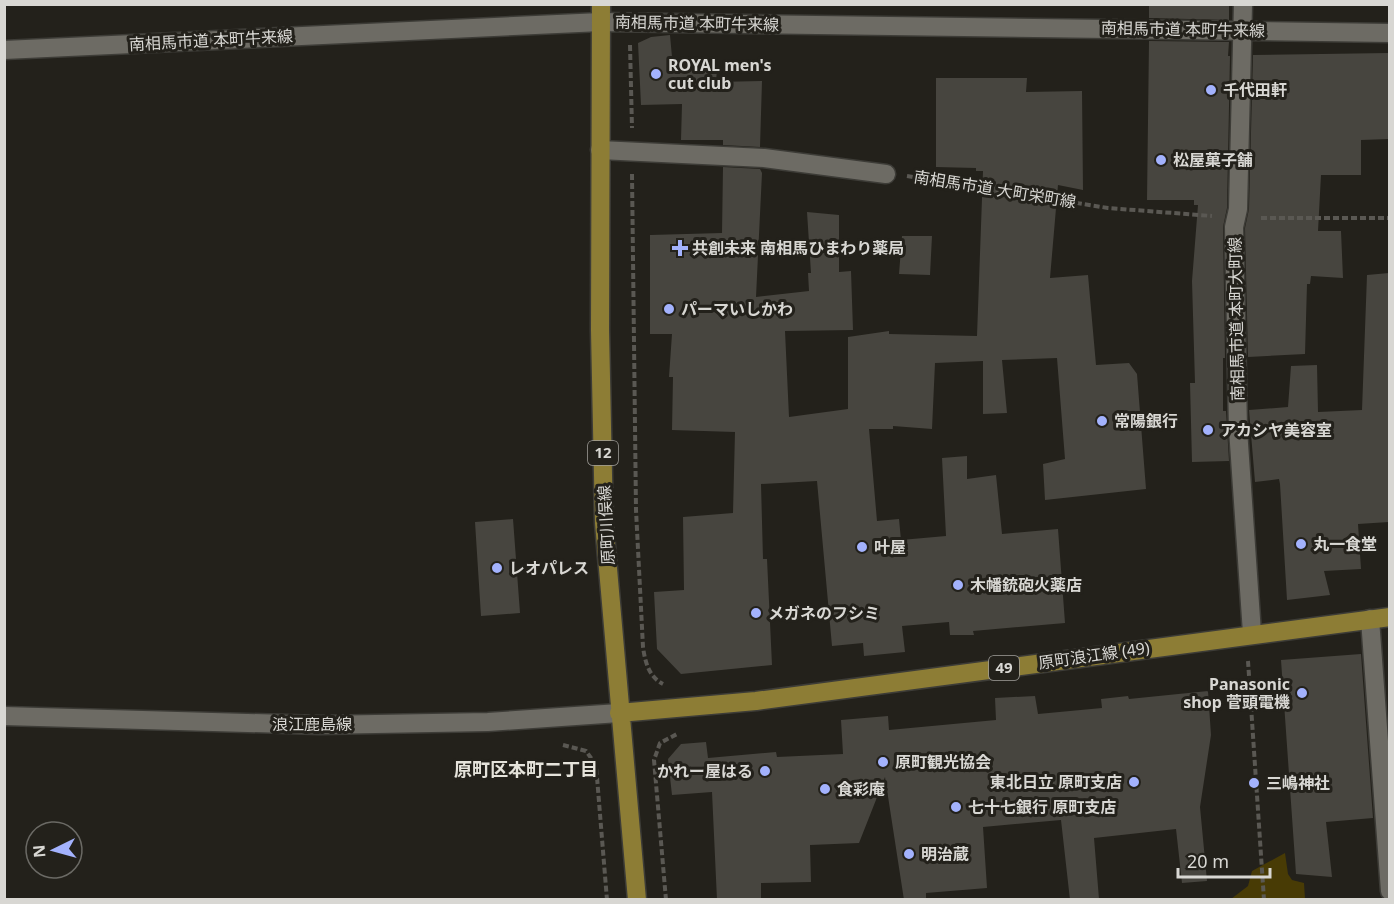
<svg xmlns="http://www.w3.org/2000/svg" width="1394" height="904" font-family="'Noto Sans','Noto Sans JP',sans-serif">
  <rect width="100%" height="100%" fill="#23211b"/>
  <path fill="#483b05" d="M 1285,853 L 1288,874 L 1292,880 L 1304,883 L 1305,899 L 1231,899 L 1248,886 L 1252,871 Z"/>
  <path fill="#47453f" d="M 1149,4 L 1229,4 L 1229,20 L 1149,18 Z
    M 670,35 L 673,68 L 717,69 L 716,82 L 762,81 L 760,147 L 723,145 L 723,140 L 681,140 L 682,104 L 641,105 L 638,43 L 651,37 Z
    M 1149,41 L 1229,42 L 1228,56 L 1230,56 L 1227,208 L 1223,227 L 1225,358 L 1223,358 L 1223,411 L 1226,411 L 1229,461 L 1192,462 L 1190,383 L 1195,383 L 1192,281 L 1198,205 L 1194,205 L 1194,200 L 1147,200 Z
    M 1389,53 L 1389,139 L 1361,140 L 1361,175 L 1321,175 L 1318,231 L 1341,231 L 1343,278 L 1311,276 L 1310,284 L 1307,284 L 1305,354 L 1248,357 L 1245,228 L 1249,209 L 1253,55 Z
    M 936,78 L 1027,78 L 1026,92 L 1082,91 L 1083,190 L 1058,185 L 1050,278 L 1088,275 L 1096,365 L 1129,363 L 1137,374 L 1146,489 L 1045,500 L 1043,464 L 1065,459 L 1057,358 L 1002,360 L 1007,413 L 983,414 L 983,361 L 935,363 L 932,429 L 893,426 L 893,429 L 869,429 L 877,521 L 899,519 L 901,540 L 946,536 L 942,458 L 967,456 L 967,479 L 996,475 L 1002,534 L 1058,529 L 1065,623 L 973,631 L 974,635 L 950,635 L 949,622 L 902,626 L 905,652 L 864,656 L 863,643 L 832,646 L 817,481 L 761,484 L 763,559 L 767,559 L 772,665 L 681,674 L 657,649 L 654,592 L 684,590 L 683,517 L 733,513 L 735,432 L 672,430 L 673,377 L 669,377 L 672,334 L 650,334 L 650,235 L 722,233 L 723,167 L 760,169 L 762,173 L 756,297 L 809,291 L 808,273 L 811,273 L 807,212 L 839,215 L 839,272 L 851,271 L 853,330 L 785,331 L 789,417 L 848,409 L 848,337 L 889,331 L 889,334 L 977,336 L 983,171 L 976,171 L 976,168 L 936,167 Z
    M 902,236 L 932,236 L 930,275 L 899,274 Z
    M 1389,273 L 1389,522 L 1358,524 L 1361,569 L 1324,571 L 1330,595 L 1287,600 L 1280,484 L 1279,479 L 1255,482 L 1249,410 L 1288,407 L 1291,366 L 1317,365 L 1318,412 L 1362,410 L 1367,275 Z
    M 513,519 L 520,613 L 481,616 L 475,522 Z
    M 1361,654 L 1373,818 L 1326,822 L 1332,877 L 1296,874 L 1281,660 Z
    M 1208,691 L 1211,735 L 1200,807 L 1207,881 L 1182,883 L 1176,829 L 1094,838 L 1099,899 L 1070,900 L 1061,820 L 983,827 L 987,888 L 926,893 L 926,900 L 904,900 L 885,777 L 859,843 L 810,845 L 811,882 L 761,883 L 761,900 L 717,900 L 712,792 L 672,795 L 668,759 L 681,744 L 706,742 L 708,758 L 776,752 L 777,757 L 843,754 L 841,720 L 888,716 L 889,730 L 996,720 L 995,698 L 1035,696 L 1038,714 L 1102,708 L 1101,699 L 1128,696 L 1129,699 Z"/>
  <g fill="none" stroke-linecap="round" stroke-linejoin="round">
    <defs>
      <path id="minor" d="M 1243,4 L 1238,209 L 1234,227 L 1238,429 L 1252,633
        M 600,150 L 764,158 L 886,174
        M 1370,619 L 1390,891"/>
      <path id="tertiary" d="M 4,50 L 601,22 L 1390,33"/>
      <path id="secondary" d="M 4,716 L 320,725 L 488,722 L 619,713"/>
      <path id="primary" d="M 601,4 L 600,330 L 604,523 L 637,900
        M 619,713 L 756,701 L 1390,617"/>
    </defs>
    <use href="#minor" stroke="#3d3c37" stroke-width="21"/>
    <use href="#tertiary" stroke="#3d3c37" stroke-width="21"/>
    <use href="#secondary" stroke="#3d3c37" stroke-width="21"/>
    <use href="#primary" stroke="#3d3c37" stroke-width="21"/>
    <path stroke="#5a5853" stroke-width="4" stroke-dasharray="6 3" stroke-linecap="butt" d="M 630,45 L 632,128
      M 632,174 L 636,510 L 643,647 C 645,662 649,677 663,684
      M 907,176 L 1108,208 L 1212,216
      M 1261,218 L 1390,218
      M 1248,661 L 1264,900
      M 563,745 L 586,751 L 596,765 L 607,900
      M 666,900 L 654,760 L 660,743 L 677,734"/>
    <use href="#minor" stroke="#6d6b64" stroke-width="18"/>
    <use href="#tertiary" stroke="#6d6b64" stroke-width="18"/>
    <use href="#secondary" stroke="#6d6b64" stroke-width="18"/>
    <use href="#primary" stroke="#8d7d35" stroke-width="18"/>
  </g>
  <g fill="#a3b2fd" stroke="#23211b" stroke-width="2">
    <circle cx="656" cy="74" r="6"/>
    <circle cx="1211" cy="90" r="6"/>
    <circle cx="1161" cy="160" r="6"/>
    <path d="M677 239h6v6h6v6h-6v6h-6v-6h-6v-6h6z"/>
    <circle cx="669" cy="309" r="6"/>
    <circle cx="1102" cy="421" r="6"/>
    <circle cx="1208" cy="430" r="6"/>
    <circle cx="1301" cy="544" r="6"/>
    <circle cx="862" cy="547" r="6"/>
    <circle cx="497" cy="568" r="6"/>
    <circle cx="958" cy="585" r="6"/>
    <circle cx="756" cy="613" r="6"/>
    <circle cx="1302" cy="693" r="6"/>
    <circle cx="883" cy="762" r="6"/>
    <circle cx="765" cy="771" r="6"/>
    <circle cx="1134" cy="782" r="6"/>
    <circle cx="1254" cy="783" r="6"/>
    <circle cx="825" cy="789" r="6"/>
    <circle cx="956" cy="807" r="6"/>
    <circle cx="909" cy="854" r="6"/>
  </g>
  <g text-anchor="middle" stroke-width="6" stroke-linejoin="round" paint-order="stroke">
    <g fill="#23211b" stroke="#a2a09c" stroke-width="1.5">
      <rect x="588" y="441" width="30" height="24" rx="4.5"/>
      <rect x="989" y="656" width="30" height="24" rx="4.5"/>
    </g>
    <g font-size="15" font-weight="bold" fill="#d8d7d3">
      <text x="603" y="458">12</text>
      <text x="1004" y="673">49</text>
    </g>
    <g font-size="16" fill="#d8d7d3" stroke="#23211b">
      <text transform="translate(697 23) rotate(1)" y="6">南相馬市道 本町牛来線</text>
      <text transform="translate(1183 29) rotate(1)" y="6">南相馬市道 本町牛来線</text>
      <text transform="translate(211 40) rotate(-3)" y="6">南相馬市道 本町牛来線</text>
      <text transform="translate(995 189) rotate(9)" y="6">南相馬市道 大町栄町線</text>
      <text transform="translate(1236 319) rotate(-91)" y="6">南相馬市道 本町大町線</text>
      <text transform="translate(606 525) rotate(-93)" y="6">原町川俣線</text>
      <text transform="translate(1094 655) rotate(-8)" y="6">原町浪江線 (49)</text>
      <text x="312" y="730">浪江鹿島線</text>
    </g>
    <g font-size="16" font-weight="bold" fill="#d8d7d3" stroke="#23211b" text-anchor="start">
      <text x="668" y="71">ROYAL men's<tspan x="668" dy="18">cut club</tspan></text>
      <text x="1223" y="96">千代田軒</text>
      <text x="1173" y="166">松屋菓子舗</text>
      <text x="692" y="254">共創未来 南相馬ひまわり薬局</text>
      <text x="681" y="315">パーマいしかわ</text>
      <text x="1114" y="427">常陽銀行</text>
      <text x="1220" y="436">アカシヤ美容室</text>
      <text x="1313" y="550">丸一食堂</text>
      <text x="874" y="553">叶屋</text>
      <text x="509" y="574">レオパレス</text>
      <text x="970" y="591">木幡銃砲火薬店</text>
      <text x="768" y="619">メガネのフシミ</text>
      <text x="1290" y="690" text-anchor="end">Panasonic<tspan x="1290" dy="18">shop 菅頭電機</tspan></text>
      <text x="895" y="768">原町観光協会</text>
      <text x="753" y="777" text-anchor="end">かれー屋はる</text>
      <text x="1122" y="788" text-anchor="end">東北日立 原町支店</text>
      <text x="1266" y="789">三嶋神社</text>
      <text x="837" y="795">食彩庵</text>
      <text x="968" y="813">七十七銀行 原町支店</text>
      <text x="921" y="860">明治蔵</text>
    </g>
    <g font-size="18" font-weight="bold" fill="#e5e3db" stroke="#23211b">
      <text x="526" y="776">原町区本町二丁目</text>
    </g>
  </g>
  <rect width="1394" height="904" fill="none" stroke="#d8d7d3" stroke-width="12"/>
  <g transform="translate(54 850) rotate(265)"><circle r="28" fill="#23211b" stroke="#6b6a65" stroke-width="1.5"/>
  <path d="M0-4.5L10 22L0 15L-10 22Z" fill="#a3b2fd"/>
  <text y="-9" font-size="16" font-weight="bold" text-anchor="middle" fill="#d8d7d3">N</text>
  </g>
  <path d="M1178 868v9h92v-9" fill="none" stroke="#d8d7d3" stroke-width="3"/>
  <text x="1187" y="868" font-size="18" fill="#d8d7d3" stroke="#23211b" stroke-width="4.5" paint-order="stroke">20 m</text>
</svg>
